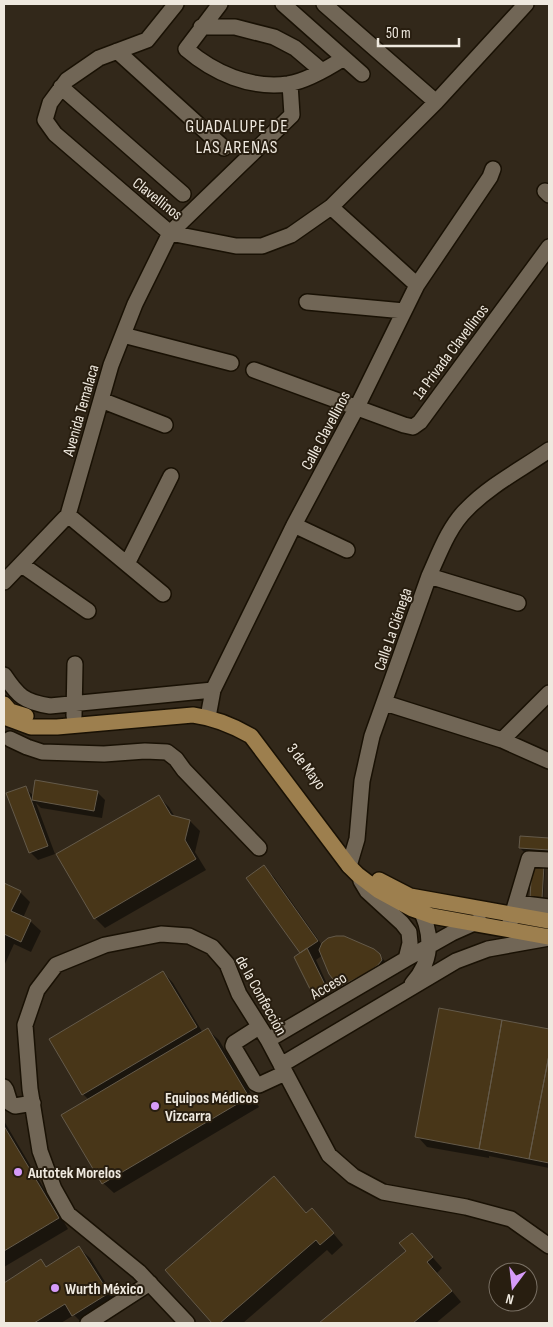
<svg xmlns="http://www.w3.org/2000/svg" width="553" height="1327" font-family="'Sofia Sans Condensed',sans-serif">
  <rect width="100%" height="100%" fill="#32281a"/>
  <path fill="#0007" d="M 25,788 L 34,796 L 97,792 L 105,800 L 102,818 L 41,808 L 36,803 L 55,854 L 38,860 L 30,852 Z
    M 158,796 L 169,807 L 175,817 L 190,821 L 200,831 L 195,852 L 206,870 L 105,928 L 95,918 Z
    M 521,838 L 549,839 L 549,857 L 528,856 L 520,848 Z
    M 543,866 L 545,868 L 543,901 L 533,900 Z
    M 264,867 L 274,877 L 322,945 L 379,955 L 390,966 L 350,997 L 335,982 L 323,955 L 316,960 L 333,997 L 322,1002 L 314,995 L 296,958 L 302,953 Z
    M 4,884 L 20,892 L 30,902 L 23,918 L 30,921 L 41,931 L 31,952 L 14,944 L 4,966 Z
    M 163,972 L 173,983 L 203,1033 L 208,1030 L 219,1040 L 259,1107 L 114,1193 L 103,1183 L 89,1100 L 83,1094 L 50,1040 Z
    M 503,1021 L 549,1031 L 549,1168 L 489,1156 L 489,1158 L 427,1147 L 417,1136 Z
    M 4,1121 L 68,1229 L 4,1267 Z
    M 307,1214 L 322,1220 L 343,1245 L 332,1255 L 327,1250 L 243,1323 L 213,1323 L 167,1270 Z
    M 412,1234 L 442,1268 L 437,1273 L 461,1302 L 436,1323 L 321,1323 L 407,1251 Z
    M 79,1248 L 90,1258 L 119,1304 L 82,1323 L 74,1315 L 61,1323 L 4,1323 L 4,1284 L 41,1261 L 47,1267 Z"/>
  <path fill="#483618" stroke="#645a4a" d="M 35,780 L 98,791 L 94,811 L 32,800 Z
    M 26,786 L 48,846 L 29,853 L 6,793 Z
    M 159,795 L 171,815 L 190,820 L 185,840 L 196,859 L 94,919 L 56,854 Z
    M 520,836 L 549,838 L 549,850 L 519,848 Z
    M 532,864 L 544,865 L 542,899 L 530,898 Z
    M 264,865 L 318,941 L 300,953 L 246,878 Z
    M 4,883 L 21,891 L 11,911 L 31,920 L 21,942 L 4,934 Z
    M 336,936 L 344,936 L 374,949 L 380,954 L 382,960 L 378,965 L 367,973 L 339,987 L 329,974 L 319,950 L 322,943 L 328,938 Z
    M 307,948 L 327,989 L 313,995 L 294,957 Z
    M 163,971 L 197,1027 L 82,1095 L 49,1039 Z
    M 439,1008 L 502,1020 L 479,1149 L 415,1137 Z
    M 502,1020 L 549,1029 L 549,1055 L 529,1159 L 479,1149 Z
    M 208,1028 L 249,1097 L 102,1184 L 61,1115 Z
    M 549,1055 L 549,1163 L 529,1159 Z
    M 4,1126 L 59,1218 L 4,1251 Z
    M 274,1176 L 306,1213 L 312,1208 L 334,1233 L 320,1245 L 316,1240 L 220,1323 L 212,1323 L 165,1270 Z
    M 412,1233 L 433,1257 L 427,1262 L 452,1291 L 413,1323 L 319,1323 L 406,1251 L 399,1243 Z
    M 79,1246 L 109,1293 L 72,1316 L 65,1304 L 34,1323 L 4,1323 L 4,1283 L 41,1259 L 46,1267 Z"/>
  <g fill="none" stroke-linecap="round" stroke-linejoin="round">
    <defs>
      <path id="minor" d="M 176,4 L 147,40 L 99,58 L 67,80 L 50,103 L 45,120 L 55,134 L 170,233 L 236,246 L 262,246 L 291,235 L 331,207 L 436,102 L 526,4
        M 220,4 L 186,49 C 214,73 250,89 288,84 C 306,81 330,67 344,58
        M 283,4 L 362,74
        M 324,4 L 436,102
        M 201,27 L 235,27 L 274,37 L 295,48 L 322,71
        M 117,51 L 224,148
        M 61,87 L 183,194
        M 545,191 L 549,195
        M 331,207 L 417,285
        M 307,302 L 404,311
        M 123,335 L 231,363
        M 254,370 L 404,425 L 413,427 L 420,422 L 549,247
        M 101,400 L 165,425
        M 68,515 L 163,594
        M 294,525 L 347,550
        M 127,564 L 171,476
        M 22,565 L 88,611
        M 429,576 L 518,603
        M 4,582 L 68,515 L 111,365 L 135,304 L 170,233 L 292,115 L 290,84
        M 4,675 C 18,696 24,702 50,706 L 213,690
        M 385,703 L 502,740 L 549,761
        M 74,716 L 75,664
        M 208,717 L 213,690 L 294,525 L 357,407 L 417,285 L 490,177 L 493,169
        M 10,739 L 27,747 L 42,752 L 104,754 L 145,751 L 167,752 L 176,759 L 184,770 L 259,848
        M 502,740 L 549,693
        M 349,866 L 357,839 L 362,781 L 372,736 L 429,576 C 439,554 449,526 467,509 C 490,485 522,469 549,450
        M 361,881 L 367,891 L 402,923 L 409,932 L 410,943 L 406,959
        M 517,903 L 549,907
        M 509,926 L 529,859 L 549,860
        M 412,984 C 434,959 433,933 418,904
        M 259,1027 L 234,1043 L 233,1046 L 255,1083 L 259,1085 L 285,1073
        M 268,1040 L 406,959 L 452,933 L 479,921
        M 281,1065 L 456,961 L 488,949 L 549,938
        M 4,1087 L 6,1090 L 10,1103 L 15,1106 L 33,1103
        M 88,1323 L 150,1283
        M 187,1323 L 139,1272 L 68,1214 L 54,1189 L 40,1151 L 30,1089 L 25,1025 L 37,990 L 56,965 L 105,945 L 161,934 L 189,936 L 212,947 L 227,964 L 239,994 L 268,1040 L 329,1155 L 353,1176 L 383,1192 L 466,1207 L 511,1219 L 549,1246"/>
      <path id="major" d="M 4,704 L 10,711 L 26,716
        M 4,717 L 31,727 L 57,727 L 193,715 C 215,718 232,725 251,736 L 349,866 L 358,875 L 379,891 L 412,909 L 432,916 L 549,937
        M 379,880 L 410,896 L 549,921"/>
    </defs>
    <use href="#minor" stroke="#191104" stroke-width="18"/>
    <use href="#major" stroke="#191104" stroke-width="18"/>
    <use href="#minor" stroke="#716656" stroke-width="15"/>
    <use href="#major" stroke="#9d7f4e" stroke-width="15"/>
  </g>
  <g fill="#d69bf9" stroke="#281e10" stroke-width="2">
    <circle cx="155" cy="1106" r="5"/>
    <circle cx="18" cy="1172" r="5"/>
    <circle cx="55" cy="1288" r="5"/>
  </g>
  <g text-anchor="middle" stroke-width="4" stroke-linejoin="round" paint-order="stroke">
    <g font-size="16" fill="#efe9df" stroke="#281e10">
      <text transform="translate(158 198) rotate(38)" y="6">Clavellinos</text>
      <text transform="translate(450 351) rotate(-53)" y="6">1a Privada Clavellinos</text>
      <text transform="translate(80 410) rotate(-74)" y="6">Avenida Temalaca</text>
      <text transform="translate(325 430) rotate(-62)" y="6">Calle Clavellinos</text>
      <text transform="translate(392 629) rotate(-71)" y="6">Calle La Ciénega</text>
      <text transform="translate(307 766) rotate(53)" y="6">3 de Mayo</text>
      <text transform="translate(328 985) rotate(-30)" y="6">Acceso</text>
      <text transform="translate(262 995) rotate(61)" y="6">de la Confección</text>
    </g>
    <g font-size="16" font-weight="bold" fill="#efe9df" stroke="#281e10" text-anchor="start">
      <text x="165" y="1103">Equipos Médicos<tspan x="165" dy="18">Vizcarra</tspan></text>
      <text x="28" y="1178">Autotek Morelos</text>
      <text x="65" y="1294">Wurth México</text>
    </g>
    <g font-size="18" letter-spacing="1" fill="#efe9df" stroke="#281e10">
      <text x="237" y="132">GUADALUPE DE<tspan x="237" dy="21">LAS ARENAS</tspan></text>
    </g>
  </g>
  <rect width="553" height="1327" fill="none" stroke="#efe9df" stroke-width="10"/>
  <g transform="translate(513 1287) rotate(195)"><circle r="24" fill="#281e10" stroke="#786f63"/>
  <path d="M0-4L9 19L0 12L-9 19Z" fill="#d69bf9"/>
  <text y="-8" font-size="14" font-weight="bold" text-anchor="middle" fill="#efe9df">N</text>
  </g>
  <path d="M378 38v8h81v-8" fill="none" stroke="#efe9df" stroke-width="2.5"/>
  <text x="386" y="38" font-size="15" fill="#efe9df" stroke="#281e10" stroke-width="4" paint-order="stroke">50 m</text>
</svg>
